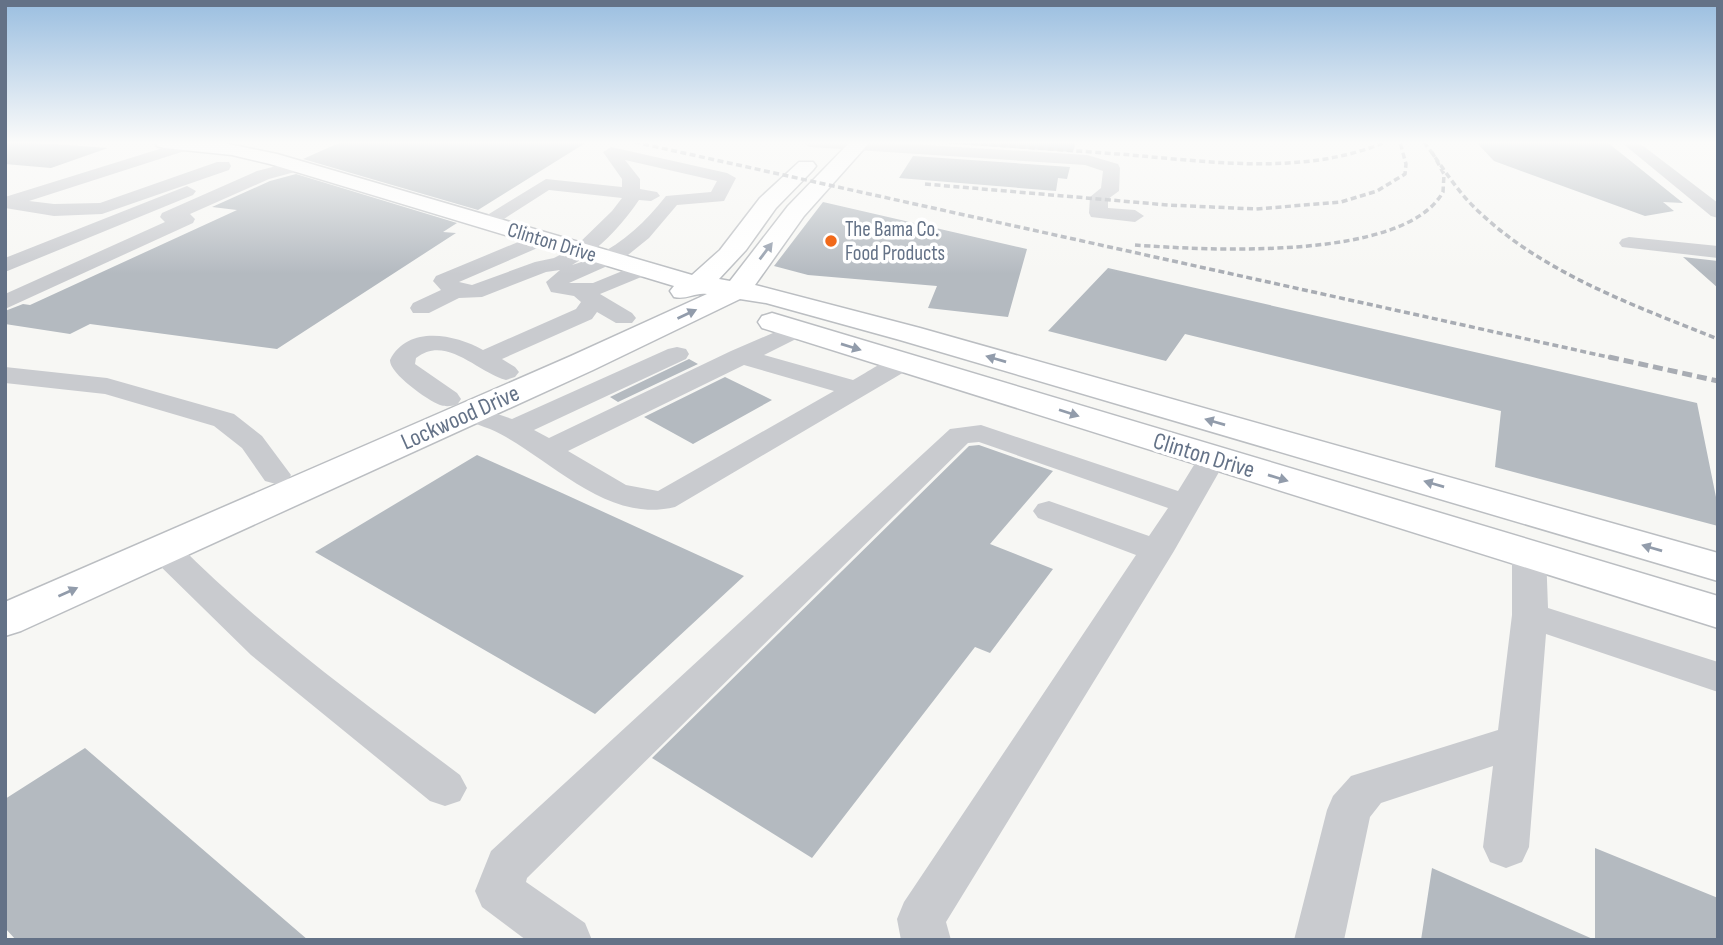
<svg xmlns="http://www.w3.org/2000/svg" width="1723" height="945" font-family="'Sofia Sans Condensed',sans-serif">
  <rect width="100%" height="100%" fill="#f7f7f4"/>
  <path fill="#b4bac0" d="M 5,142 L 56,144 L 108,148 L 51,168 L 5,164 Z
    M 341,142 L 587,142 L 478,210 L 303,159 Z
    M 922,142 L 1076,142 L 1073,152 Z
    M 1476,142 L 1607,142 L 1683,203 L 1663,202 L 1674,211 L 1645,216 L 1494,161 Z
    M 913,156 L 1070,167 L 1067,179 L 1058,178 L 1056,191 L 899,178 Z
    M 296,174 L 457,223 L 443,232 L 456,233 L 277,349 L 90,324 L 70,334 L 5,324 L 5,311 L 23,304 L 30,305 L 237,210 L 212,207 L 270,181 Z
    M 823,202 L 1027,249 L 1008,317 L 928,308 L 937,286 L 808,275 L 774,266 Z
    M 1683,257 L 1718,261 L 1718,288 Z
    M 1108,268 L 1697,403 L 1718,507 L 1718,526 L 1495,467 L 1501,411 L 1185,334 L 1166,361 L 1048,331 Z
    M 689,359 L 698,364 L 618,402 L 610,397 Z
    M 725,377 L 772,400 L 693,444 L 644,417 Z
    M 979,445 L 1053,471 L 990,544 L 1053,569 L 990,653 L 975,647 L 812,858 L 652,758 L 969,446 Z
    M 477,455 L 562,493 L 744,576 L 595,714 L 315,552 Z
    M 85,748 L 308,940 L 16,940 L 5,928 L 5,799 Z
    M 1595,848 L 1718,898 L 1718,940 L 1421,940 L 1432,868 L 1595,940 Z"/>
  <g fill="none" stroke-linecap="round" stroke-linejoin="round">
    <defs>
      <path id="major" d="M 155,142 L 219,142 L 277,154 L 692,275 L 720,250 L 760,198 L 799,162 L 813,162 L 816,166 L 813,170 L 776,208 L 746,250 L 719,279 L 730,281 L 788,206 L 850,142 L 870,142 L 804,216 L 755,285 L 920,328 L 1718,553 L 1718,581 L 900,340 L 766,303 L 740,299 L 593,370 L 21,631 L 5,636 L 5,602 L 571,356 L 707,294 C 695,292 687,300 674,297 L 670,291 L 674,286 L 270,164 L 232,155 L 164,148 L 157,146 Z
        M 772,313 L 1718,596 L 1718,628 L 762,328 L 758,322 L 762,316 Z"/>
    </defs>
    <use href="#major" stroke="#bbbec2" stroke-width="3"/>
    <path fill="#c9cbcf" fill-rule="evenodd" d="M 182,142 L 199,144 L 197,147 L 29,201 L 54,204 L 100,203 L 217,162 L 229,162 L 231,166 L 229,170 L 102,214 L 54,216 L 5,208 L 5,197 Z
      M 802,142 L 879,142 L 1087,155 L 1118,164 L 1120,168 L 1119,191 L 1108,199 L 1108,208 L 1135,210 L 1144,216 L 1135,222 L 1091,217 L 1089,213 L 1090,197 L 1101,188 L 1103,171 L 1085,165 L 810,147 Z
      M 1621,142 L 1638,142 L 1718,203 L 1718,218 L 1711,216 Z
      M 611,147 L 727,173 L 736,178 L 724,201 L 677,205 L 649,238 L 623,259 L 569,283 L 593,283 L 637,265 L 651,265 L 655,269 L 651,273 L 600,294 L 632,313 L 636,318 L 632,323 L 616,323 L 597,312 L 592,319 L 502,359 L 515,367 L 519,372 L 515,377 L 506,380 C 477,372 446,334 416,358 L 415,364 L 457,393 L 461,399 L 457,405 C 451,406 446,407 440,405 C 427,400 389,373 390,360 C 408,325 454,334 483,350 L 576,309 L 581,302 L 574,296 L 551,292 L 546,282 L 560,270 L 546,272 L 482,297 L 459,298 L 429,313 L 413,313 L 410,308 L 413,303 L 441,290 L 433,281 L 436,276 L 535,235 L 549,235 L 552,239 L 549,243 L 459,282 L 472,285 L 535,262 L 554,258 L 575,247 L 612,211 L 622,198 L 549,190 L 493,226 L 486,228 L 476,222 L 546,179 L 622,187 L 622,179 L 603,152 ZM 625,160 L 717,181 L 711,192 L 666,196 C 640,229 612,253 572,265 C 599,250 621,226 639,200 L 651,201 L 660,196 L 657,192 L 640,189 L 640,179 Z
      M 296,161 L 304,166 L 302,170 L 269,179 L 190,214 L 195,219 L 193,223 L 5,309 L 5,294 L 165,222 L 160,217 L 162,213 L 257,171 Z
      M 187,186 L 196,191 L 193,195 L 5,272 L 5,258 Z
      M 1629,237 L 1718,246 L 1718,258 L 1622,247 L 1619,243 L 1622,239 Z
      M 796,323 L 804,325 L 808,330 L 804,335 L 764,355 L 853,380 C 870,371 891,353 911,358 L 915,363 L 911,368 L 675,507 C 611,523 557,466 506,437 C 493,429 476,424 461,419 L 457,413 L 461,407 L 471,405 L 512,419 L 668,349 L 677,347 L 686,349 L 689,354 L 686,359 L 534,430 L 549,438 L 731,351 ZM 744,365 L 834,391 L 658,491 L 626,485 L 568,451 Z
      M 5,367 L 107,378 L 234,414 L 262,436 L 291,475 L 287,481 L 276,484 L 265,481 L 242,448 L 214,426 L 105,394 L 5,383 Z
      M 981,425 L 1178,491 L 1202,452 L 1212,449 L 1222,452 L 1227,458 L 1174,551 L 946,922 L 951,940 L 901,940 L 897,919 L 904,902 L 1136,555 L 1038,518 L 1033,511 L 1038,504 L 1049,501 L 1149,536 L 1168,508 L 979,442 L 968,443 L 527,878 L 526,882 L 585,923 L 592,940 L 526,940 L 482,907 L 475,891 L 491,851 L 950,429 Z
      M 164,539 L 176,542 C 263,630 362,701 460,775 L 467,788 L 460,801 L 445,806 L 430,801 L 251,655 L 152,558 L 147,550 L 152,542 Z
      M 1529,542 L 1541,545 L 1546,553 L 1548,608 L 1718,662 L 1718,692 L 1546,634 L 1529,847 L 1522,862 L 1506,868 L 1490,862 L 1483,847 L 1493,766 L 1381,803 L 1370,817 L 1344,940 L 1294,940 L 1327,810 L 1333,796 L 1351,776 L 1498,730 L 1512,615 L 1512,553 L 1517,545 Z"/>
    <use href="#major" fill="#fff" fill-rule="evenodd"/>
    <path stroke="#a8acb3" stroke-width="3.5" stroke-dasharray="6 3.5" stroke-linecap="butt" d="M 634,142 L 1617,359
      M 953,142 C 1008,146 1064,150 1119,154 C 1206,161 1303,177 1385,142
      M 1424,142 C 1440,163 1454,187 1473,206 C 1539,272 1633,305 1718,339
      M 925,184 L 1168,205 L 1256,209 L 1341,202 L 1377,191 L 1405,174 L 1406,164 L 1400,142
      M 1135,245 C 1205,250 1404,262 1443,192 L 1444,174 L 1432,152"/>
    <path stroke="#a8acb3" stroke-width="5" stroke-dasharray="10 5" stroke-linecap="butt" d="M 1609,357 L 1718,381"/>
  </g>
  <defs><path id="oneway-solid" d="M-6-.8H1V-3.2L6.5 0L1 3.2V.8H-6Z" transform="scale(1.75)"/></defs>
  <g fill="#929cab">
    <use href="#oneway-solid" transform="translate(766 251) rotate(-53)"/>
    <use href="#oneway-solid" transform="translate(687 314) rotate(-25)"/>
    <use href="#oneway-solid" transform="translate(851 347) rotate(17)"/>
    <use href="#oneway-solid" transform="translate(996 359) rotate(-164)"/>
    <use href="#oneway-solid" transform="translate(1069 413) rotate(18)"/>
    <use href="#oneway-solid" transform="translate(1215 422) rotate(-164)"/>
    <use href="#oneway-solid" transform="translate(1278 478) rotate(17)"/>
    <use href="#oneway-solid" transform="translate(1434 484) rotate(-164)"/>
    <use href="#oneway-solid" transform="translate(1652 548) rotate(-164)"/>
    <use href="#oneway-solid" transform="translate(68 592) rotate(-24)"/>
  </g>
  <linearGradient id="sky" x2="0" y2="1"><stop stop-color="#9abee0"/><stop offset="0.52" stop-color="#fbfbfa"/><stop offset="1" stop-color="#fbfbfa" stop-opacity="0"/></linearGradient>
  <rect width="1723" height="274" fill="url(#sky)"/>
  <circle fill="#f1691a" stroke="#fff" stroke-width="2.5" cx="831" cy="241" r="7"/>
  <g text-anchor="middle" stroke-width="7" stroke-linejoin="round" paint-order="stroke">
    <g font-size="21" fill="#647287" stroke="#fff" text-anchor="start">
      <text x="845" y="236">The Bama Co.<tspan x="845" dy="24">Food Products</tspan></text>
    </g>
    <g font-size="21" fill="#647287" stroke="#fff">
      <text transform="translate(552 242) rotate(17)" y="7">Clinton Drive</text>
    </g>
    <g font-size="24" fill="#647287" stroke="#fff">
      <text transform="translate(460 417) rotate(-24)" y="8">Lockwood Drive</text>
      <text transform="translate(1204 455) rotate(17)" y="8">Clinton Drive</text>
    </g>
  </g>
  <rect width="1723" height="945" fill="none" stroke="#647287" stroke-width="14"/>
</svg>
